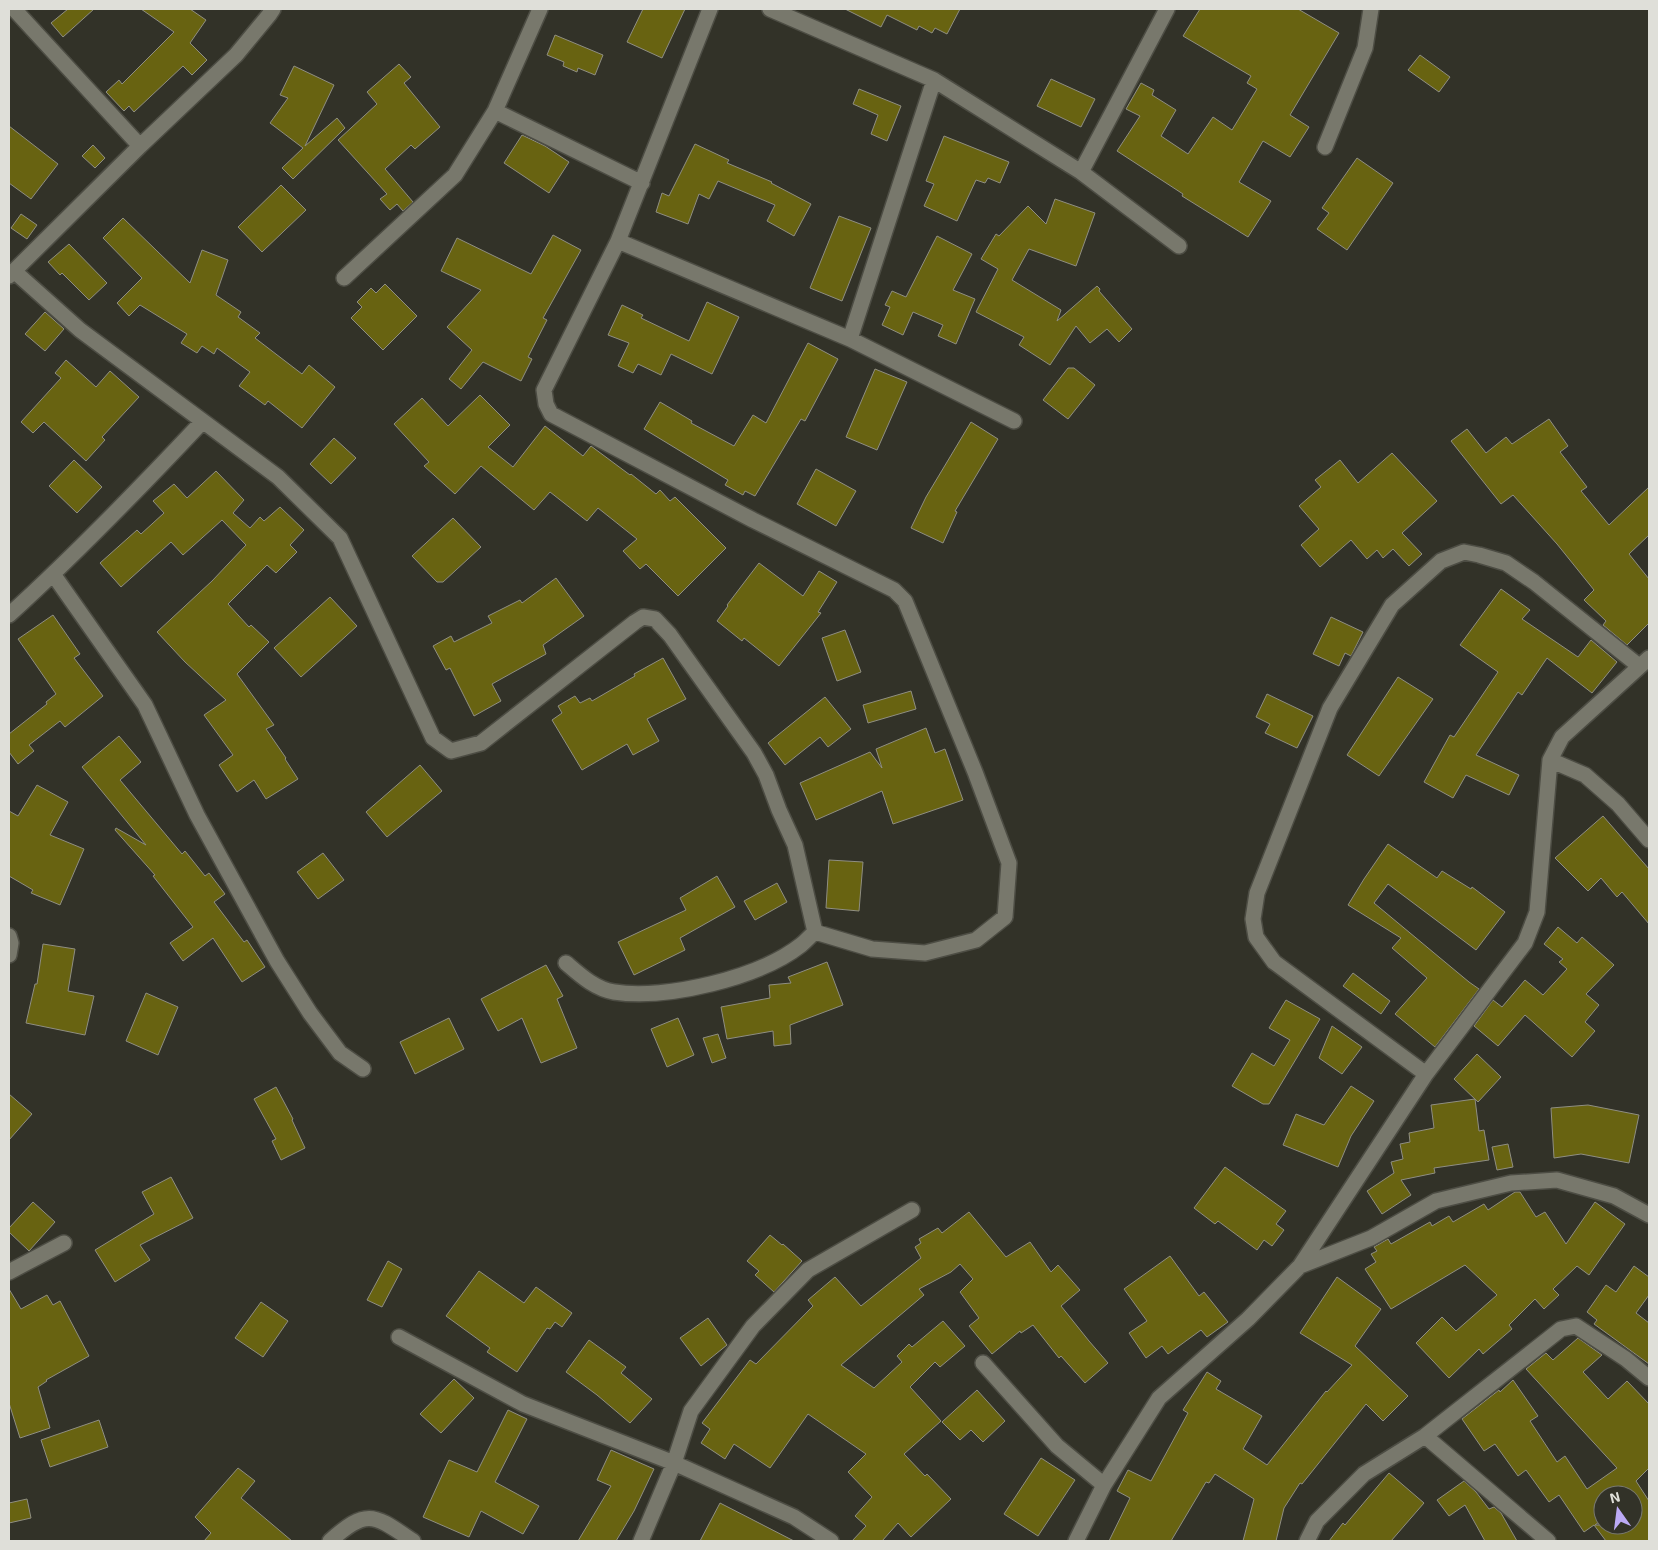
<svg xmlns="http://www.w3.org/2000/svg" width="1658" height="1550" font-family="'Exo 2',sans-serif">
  <rect width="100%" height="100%" fill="#323228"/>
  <path fill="#686311" stroke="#8f8e82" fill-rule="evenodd" d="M 68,9 L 94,9 L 63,37 L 51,23 Z
    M 141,9 L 190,9 L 206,20 L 190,43 L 207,60 L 192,75 L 183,66 L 134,112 L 129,106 L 124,111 L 106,92 L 119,80 L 122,84 L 174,32 Z
    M 643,9 L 685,9 L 662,58 L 627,42 Z
    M 845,9 L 960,9 L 947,34 L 935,28 L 932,33 L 919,26 L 917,30 L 887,15 L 881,27 Z
    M 1200,9 L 1298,9 L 1339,33 L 1290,115 L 1309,127 L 1290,157 L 1263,141 L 1239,182 L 1271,201 L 1248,237 L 1182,196 L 1183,194 L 1117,151 L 1140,116 L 1126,109 L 1141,83 L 1154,90 L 1152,95 L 1176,110 L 1161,136 L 1188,154 L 1213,117 L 1232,130 L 1257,89 L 1247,83 L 1251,76 L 1183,36 Z
    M 555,35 L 603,55 L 595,75 L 578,68 L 577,72 L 563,66 L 564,62 L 547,55 Z
    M 1420,55 L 1450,77 L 1439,92 L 1408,70 Z
    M 399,64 L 411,77 L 404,83 L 440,127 L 415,149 L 411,145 L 385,169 L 413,202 L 403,211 L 397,204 L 390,210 L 380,199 L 387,194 L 338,140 L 377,104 L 367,92 Z
    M 294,66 L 334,85 L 305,146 L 337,118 L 345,128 L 293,179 L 282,168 L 303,148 L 270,123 L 288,98 L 280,95 Z
    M 1051,79 L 1095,99 L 1081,127 L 1037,106 Z
    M 859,89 L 901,106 L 887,141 L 871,134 L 878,115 L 853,104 Z
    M 9,126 L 58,164 L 31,199 L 9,183 Z
    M 522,135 L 545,146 L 569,162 L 549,193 L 504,163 Z
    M 944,136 L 1009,162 L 1000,183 L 988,178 L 985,183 L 976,180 L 957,221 L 924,206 L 934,184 L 926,181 Z
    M 695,144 L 729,160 L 727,163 L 772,182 L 771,183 L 811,204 L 794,236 L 767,221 L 775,205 L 718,181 L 709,199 L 699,194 L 688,224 L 656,212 L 662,193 L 669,196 Z
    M 93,145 L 105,158 L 95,168 L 82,156 Z
    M 1357,158 L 1393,183 L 1347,250 L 1317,229 L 1329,213 L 1322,208 Z
    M 281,185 L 306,210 L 262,252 L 238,227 Z
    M 1055,199 L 1095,213 L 1076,266 L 1029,249 L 1012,280 L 1061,310 L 1057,321 L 1097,286 L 1100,289 L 1099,291 L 1132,329 L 1119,342 L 1107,329 L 1090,343 L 1076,326 L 1050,365 L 1019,345 L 1024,337 L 976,312 L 998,269 L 981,259 L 996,234 L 999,236 L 1028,206 L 1046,224 Z
    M 21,214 L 37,225 L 27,239 L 11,228 Z
    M 839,216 L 871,228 L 842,301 L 810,288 Z
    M 123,218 L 190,283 L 202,250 L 228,260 L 216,295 L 241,312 L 238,317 L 260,333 L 255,338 L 302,374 L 309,365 L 335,387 L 302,428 L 268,401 L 265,405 L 239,386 L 250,372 L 217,348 L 214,354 L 202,346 L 197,353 L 181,343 L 187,334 L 140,305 L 129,316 L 117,303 L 142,278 L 103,238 Z
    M 553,235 L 581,250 L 543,318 L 547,320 L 528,357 L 532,359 L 521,381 L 483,362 L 461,389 L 449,379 L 472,350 L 447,327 L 481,290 L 441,271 L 457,238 L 531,274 Z
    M 937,236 L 972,254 L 953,290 L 975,299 L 956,344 L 938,336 L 943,325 L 913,312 L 903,335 L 882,325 L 890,307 L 885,305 L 892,291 L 906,297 Z
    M 69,244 L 107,283 L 89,300 L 62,273 L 60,275 L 48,262 Z
    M 385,284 L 417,316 L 383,350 L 351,318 L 362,307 L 357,302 L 371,288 L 376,293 Z
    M 707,302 L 739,317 L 712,374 L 671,354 L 661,375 L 638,364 L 633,373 L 618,366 L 629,343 L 608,335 L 622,305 L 643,315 L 641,318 L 689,341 Z
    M 45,312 L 64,329 L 45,351 L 25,334 Z
    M 808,343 L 838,359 L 805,421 L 801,419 L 755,496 L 745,491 L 743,495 L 725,485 L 728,480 L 644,429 L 660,402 L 692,421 L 691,423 L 734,446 L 753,415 L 766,423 Z
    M 66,360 L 96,387 L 110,371 L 139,397 L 102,437 L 105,440 L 86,461 L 44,422 L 33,433 L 21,422 L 61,378 L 55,373 Z
    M 1068,368 L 1074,368 L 1095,385 L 1068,419 L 1043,400 Z
    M 875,369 L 907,382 L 877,450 L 846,437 Z
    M 480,395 L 510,425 L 488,447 L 513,467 L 545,426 L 583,456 L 591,446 L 630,475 L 631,474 L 656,494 L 660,490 L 670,501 L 675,497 L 726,548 L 678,596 L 646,564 L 640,569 L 623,551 L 637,539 L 598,508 L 587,521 L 550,492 L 534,510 L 481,466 L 455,494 L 424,466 L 429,462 L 394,424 L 422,398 L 448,426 Z
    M 1549,419 L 1568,446 L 1560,452 L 1587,487 L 1581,491 L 1609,525 L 1649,487 L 1649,535 L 1629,554 L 1649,579 L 1649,623 L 1627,645 L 1603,625 L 1606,621 L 1584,600 L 1594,590 L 1557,544 L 1513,495 L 1501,504 L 1451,441 L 1467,429 L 1486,453 L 1506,437 L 1512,444 Z
    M 971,422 L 998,439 L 955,511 L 957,512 L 943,543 L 911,528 L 926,497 Z
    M 334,438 L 356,458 L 331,484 L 310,464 Z
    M 1392,453 L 1437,501 L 1402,533 L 1422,554 L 1409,566 L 1393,549 L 1383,558 L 1377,550 L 1367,559 L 1351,540 L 1320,567 L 1301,545 L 1319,529 L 1299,506 L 1321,487 L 1315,480 L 1340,460 L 1358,483 Z
    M 74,460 L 102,487 L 77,513 L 49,486 Z
    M 816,469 L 856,491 L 836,526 L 797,504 Z
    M 216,471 L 244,500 L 233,513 L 250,528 L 260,517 L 264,521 L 280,507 L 304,530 L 290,545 L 297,552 L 276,573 L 267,565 L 228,604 L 249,627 L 251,625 L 269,642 L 237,674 L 274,725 L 266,729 L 286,758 L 285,759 L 298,779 L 266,799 L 254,780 L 237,792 L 219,765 L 233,755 L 204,715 L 226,700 L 185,662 L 157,632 L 212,581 L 246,545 L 222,520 L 183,555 L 171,542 L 121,587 L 100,563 L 137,530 L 141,534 L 164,513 L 153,501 L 174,484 L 187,498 Z
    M 453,518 L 481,547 L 443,582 L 437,582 L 412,556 Z
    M 759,563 L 803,596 L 819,571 L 837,582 L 818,612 L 821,613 L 779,666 L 744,638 L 742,641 L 717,621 L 728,606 L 727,605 Z
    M 556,578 L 584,616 L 543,645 L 546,654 L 492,684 L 501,701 L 474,716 L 450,668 L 446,670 L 433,646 L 451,636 L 454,642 L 492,623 L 488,616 L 520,600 L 522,603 Z
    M 1501,589 L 1530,610 L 1522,619 L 1578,657 L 1591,640 L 1617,662 L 1592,693 L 1547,658 L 1522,695 L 1518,692 L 1476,755 L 1519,775 L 1509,795 L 1466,775 L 1453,798 L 1424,782 L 1450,735 L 1454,737 L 1498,672 L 1460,645 Z
    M 330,597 L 357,626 L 301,677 L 274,648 Z
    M 53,615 L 80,654 L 74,658 L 103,696 L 65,727 L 60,721 L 29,745 L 34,751 L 18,764 L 9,752 L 9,734 L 47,704 L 46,702 L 56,694 L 18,639 Z
    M 1331,617 L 1363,632 L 1351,656 L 1345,653 L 1339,666 L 1313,654 Z
    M 845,630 L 861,672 L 837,681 L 822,638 Z
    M 663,658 L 686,699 L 647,719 L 659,741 L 633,755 L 627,744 L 582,770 L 552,720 L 562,713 L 558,706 L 575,696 L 580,703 L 590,698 L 592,701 L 635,676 L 634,674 Z
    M 1398,677 L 1433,699 L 1379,776 L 1347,755 Z
    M 911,691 L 916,709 L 868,723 L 863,705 Z
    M 1267,694 L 1313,716 L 1297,748 L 1265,733 L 1270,724 L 1256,717 Z
    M 825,697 L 851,729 L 828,747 L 820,737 L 785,765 L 768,743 Z
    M 926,728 L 935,753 L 945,749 L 963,800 L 893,824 L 882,791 L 816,820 L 800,783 L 870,752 L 882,768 L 876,749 Z
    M 119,736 L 141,762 L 120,780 L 182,854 L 185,851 L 205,876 L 209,873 L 225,894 L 214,902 L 244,942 L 247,940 L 265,967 L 242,982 L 213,938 L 183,961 L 170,943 L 193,927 L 153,876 L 155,875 L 115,830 L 116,828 L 146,845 L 82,767 Z
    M 420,765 L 442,791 L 387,837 L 366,812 Z
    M 37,785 L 68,802 L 50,835 L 84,849 L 60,905 L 31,893 L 33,890 L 9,876 L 9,811 L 18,816 Z
    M 1603,816 L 1649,869 L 1649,924 L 1622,892 L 1617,897 L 1601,878 L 1588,891 L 1555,858 Z
    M 1388,844 L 1437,878 L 1442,871 L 1471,889 L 1472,887 L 1505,912 L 1476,950 L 1388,884 L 1374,903 L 1469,982 L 1479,989 L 1435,1047 L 1395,1014 L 1427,978 L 1392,948 L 1401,938 L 1348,905 L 1364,879 Z
    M 323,853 L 344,880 L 318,899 L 297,872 Z
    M 829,860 L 863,862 L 859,911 L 826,908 Z
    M 717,876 L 735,907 L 680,938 L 685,950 L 634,975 L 618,942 L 686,910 L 680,898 Z
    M 777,883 L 787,902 L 755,920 L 744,901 Z
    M 1558,927 L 1577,943 L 1582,937 L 1614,965 L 1586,994 L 1599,1005 L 1585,1022 L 1595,1031 L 1572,1057 L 1525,1015 L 1498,1046 L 1474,1026 L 1493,1000 L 1502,1007 L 1525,980 L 1543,995 L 1567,969 L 1559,962 L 1563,959 L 1544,944 Z
    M 43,944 L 75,949 L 68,991 L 94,996 L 85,1035 L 26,1023 L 35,984 L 37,984 Z
    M 827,962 L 843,1005 L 790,1025 L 791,1044 L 774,1046 L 773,1031 L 727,1039 L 721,1007 L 770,998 L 769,985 L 791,983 L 788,977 Z
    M 546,965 L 563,996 L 557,999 L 577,1048 L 541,1063 L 522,1018 L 498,1031 L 481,999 Z
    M 1353,973 L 1390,1001 L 1381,1014 L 1343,986 Z
    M 146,993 L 178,1007 L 158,1055 L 126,1041 Z
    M 1286,1000 L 1320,1019 L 1269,1104 L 1263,1104 L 1232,1086 L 1252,1053 L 1274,1066 L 1290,1040 L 1269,1028 Z
    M 449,1018 L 464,1049 L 415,1074 L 400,1042 Z
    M 678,1018 L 694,1055 L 667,1067 L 651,1029 Z
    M 1332,1026 L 1362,1047 L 1342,1074 L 1319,1058 Z
    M 718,1034 L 726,1058 L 712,1063 L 703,1038 Z
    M 1477,1054 L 1501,1077 L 1478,1102 L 1454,1079 Z
    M 1351,1086 L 1374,1101 L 1351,1136 L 1338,1167 L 1283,1145 L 1296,1114 L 1324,1125 Z
    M 276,1087 L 293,1119 L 292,1120 L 305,1148 L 281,1160 L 272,1141 L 276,1139 L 254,1099 Z
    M 9,1094 L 32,1114 L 9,1140 Z
    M 1475,1099 L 1479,1131 L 1484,1130 L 1489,1160 L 1434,1168 L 1435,1173 L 1401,1180 L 1411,1195 L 1382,1214 L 1367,1191 L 1394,1173 L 1391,1162 L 1403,1159 L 1400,1144 L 1410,1142 L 1409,1133 L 1434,1128 L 1431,1105 Z
    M 1588,1105 L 1639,1115 L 1629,1163 L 1581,1154 L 1554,1158 L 1551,1108 Z
    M 1508,1144 L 1513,1167 L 1497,1170 L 1492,1147 Z
    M 1225,1167 L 1286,1211 L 1276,1224 L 1284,1230 L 1272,1246 L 1264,1240 L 1257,1250 L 1218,1221 L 1215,1224 L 1194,1208 Z
    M 171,1177 L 193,1218 L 140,1245 L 150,1260 L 115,1282 L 95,1250 L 154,1214 L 142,1192 Z
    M 1515,1192 L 1520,1192 L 1536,1217 L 1545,1212 L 1566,1244 L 1595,1202 L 1625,1224 L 1589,1275 L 1577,1266 L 1553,1289 L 1559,1295 L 1544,1309 L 1535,1299 L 1509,1325 L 1512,1329 L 1483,1354 L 1479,1349 L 1449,1378 L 1416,1343 L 1442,1317 L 1456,1331 L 1497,1295 L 1465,1265 L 1391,1309 L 1365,1269 L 1376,1262 L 1371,1254 L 1377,1251 L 1374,1247 L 1388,1239 L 1391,1244 L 1430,1222 L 1432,1226 L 1449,1216 L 1453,1222 L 1484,1204 L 1488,1210 Z
    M 33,1202 L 55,1222 L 29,1251 L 9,1232 L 9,1228 Z
    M 969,1212 L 1006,1257 L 1030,1242 L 1051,1272 L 1058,1265 L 1080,1290 L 1061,1306 L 1089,1341 L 1108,1363 L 1085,1383 L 1061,1356 L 1059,1358 L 1033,1325 L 1021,1333 L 1020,1331 L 992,1354 L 969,1326 L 979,1318 L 960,1292 L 973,1279 L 960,1264 L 951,1272 L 919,1289 L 924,1295 L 841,1365 L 874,1388 L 902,1362 L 897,1356 L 909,1344 L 912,1347 L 943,1321 L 965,1346 L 940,1367 L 935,1362 L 910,1387 L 941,1421 L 904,1454 L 925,1476 L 927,1474 L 951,1499 L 911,1537 L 898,1523 L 882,1541 L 852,1541 L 866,1526 L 855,1516 L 872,1497 L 848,1472 L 866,1454 L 808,1414 L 770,1468 L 734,1444 L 725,1459 L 701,1443 L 710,1429 L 702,1423 L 750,1360 L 756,1364 L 813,1306 L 808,1300 L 835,1277 L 861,1306 L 921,1258 L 915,1247 L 921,1243 L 919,1239 L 938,1228 L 942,1233 Z
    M 770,1235 L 782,1245 L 783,1244 L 802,1261 L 774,1292 L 755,1275 L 759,1271 L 747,1261 Z
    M 1170,1256 L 1199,1296 L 1204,1292 L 1228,1322 L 1207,1337 L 1201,1330 L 1168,1354 L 1162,1346 L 1146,1358 L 1129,1333 L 1147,1321 L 1124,1289 Z
    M 388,1261 L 402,1269 L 382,1307 L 367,1300 Z
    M 1634,1266 L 1649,1277 L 1649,1295 L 1636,1313 L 1649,1323 L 1649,1364 L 1594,1324 L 1597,1320 L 1587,1312 L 1606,1285 L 1616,1292 Z
    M 479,1271 L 524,1303 L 536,1287 L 572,1313 L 562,1327 L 555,1322 L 550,1329 L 547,1328 L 517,1372 L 487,1352 L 490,1348 L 446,1316 Z
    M 1337,1277 L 1381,1309 L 1355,1346 L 1408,1396 L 1383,1421 L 1366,1404 L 1302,1484 L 1300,1483 L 1284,1508 L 1276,1541 L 1243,1541 L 1254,1499 L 1215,1474 L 1209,1483 L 1206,1482 L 1171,1541 L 1109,1541 L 1130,1498 L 1117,1491 L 1128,1470 L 1151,1481 L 1188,1413 L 1183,1410 L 1207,1372 L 1221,1381 L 1216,1389 L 1262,1416 L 1243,1449 L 1267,1465 L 1326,1391 L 1327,1392 L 1352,1365 L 1300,1333 Z
    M 9,1289 L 21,1309 L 47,1295 L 53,1305 L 60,1301 L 89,1356 L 46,1380 L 47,1381 L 38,1387 L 50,1428 L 20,1438 L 9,1403 Z
    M 261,1302 L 288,1321 L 263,1357 L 235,1338 Z
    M 708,1318 L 727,1345 L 701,1366 L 680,1338 Z
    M 1578,1338 L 1602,1355 L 1583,1372 L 1608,1399 L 1627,1381 L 1649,1404 L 1649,1468 L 1636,1481 L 1649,1501 L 1649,1541 L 1606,1541 L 1594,1525 L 1584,1532 L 1559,1495 L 1549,1502 L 1526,1470 L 1518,1476 L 1495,1444 L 1484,1451 L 1462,1419 L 1499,1390 L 1500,1392 L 1513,1380 L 1538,1416 L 1530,1421 L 1557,1462 L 1565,1456 L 1587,1489 L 1617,1468 L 1526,1369 L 1546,1353 L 1553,1360 ZM 1603,1495 L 1633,1495 L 1633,1525 L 1595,1525 L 1603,1519 Z
    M 589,1340 L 626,1367 L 621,1373 L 652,1399 L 630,1423 L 597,1395 L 566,1372 Z
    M 454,1379 L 474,1398 L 441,1433 L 420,1414 Z
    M 977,1390 L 1005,1421 L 983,1442 L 971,1430 L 960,1440 L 942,1422 Z
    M 508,1410 L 527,1419 L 495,1482 L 539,1506 L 523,1534 L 481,1511 L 469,1537 L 423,1517 L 449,1460 L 477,1472 Z
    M 99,1420 L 108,1447 L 50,1467 L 41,1440 Z
    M 611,1450 L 654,1469 L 634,1511 L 616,1541 L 578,1541 L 611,1486 L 597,1480 Z
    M 1041,1458 L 1075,1480 L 1038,1536 L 1004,1514 Z
    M 238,1468 L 255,1481 L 241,1498 L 292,1541 L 204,1541 L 211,1533 L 195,1517 Z
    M 1389,1473 L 1424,1503 L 1391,1541 L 1329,1541 L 1343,1523 L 1345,1525 Z
    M 1464,1481 L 1476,1492 L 1489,1509 L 1494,1507 L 1501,1513 L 1517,1541 L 1485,1541 L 1465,1505 L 1449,1516 L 1437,1500 Z
    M 27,1499 L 31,1518 L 9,1523 L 9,1503 Z
    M 720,1503 L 794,1541 L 700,1541 Z"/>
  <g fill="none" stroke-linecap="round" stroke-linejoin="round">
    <defs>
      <path id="minor" d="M 14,9 L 140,146
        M 710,9 L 618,241 L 544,390 L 546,404 L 551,414 L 753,520 L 894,590 L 905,601 L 975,772 L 1009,863 L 1005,917 L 976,940 L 925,953 L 872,949 L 815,932
        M 770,9 L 934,80 L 1081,172 L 1179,246
        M 495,111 L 642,183
        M 1325,147 L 1365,48 L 1371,9
        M 1081,172 L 1167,9
        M 618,241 L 850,339 L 1014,421
        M 14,271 L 80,330 L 278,477 L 340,538 L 433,738 L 451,751 L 481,743 L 635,622 L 643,617 L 655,619 L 670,635 L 754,753 L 766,775 L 779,810 L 795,845 L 815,932
        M 9,276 L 140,146 L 236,55 L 269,15 L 273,9
        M 344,278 L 455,175 L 495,111 L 540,9
        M 850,339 L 934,80
        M 53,574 L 145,705 L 197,815 L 277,961 L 310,1013 L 340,1053 L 363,1069
        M 9,615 C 76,554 140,488 202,422
        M 1550,760 L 1585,775 L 1618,804 L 1649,840
        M 9,936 L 11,943 L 9,955
        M 566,963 C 580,975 595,989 614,992 C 666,1000 759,978 801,945 C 806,941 810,936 815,932
        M 1426,1074 L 1274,962 L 1256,937 L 1253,919 L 1257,893 L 1330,708 L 1392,605 L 1441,561 L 1464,552 L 1479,555 L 1506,563 L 1534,582 L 1639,666
        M 1300,1266 L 1371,1238 L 1436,1201 L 1511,1183 L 1557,1180 L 1614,1196 L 1649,1215
        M 9,1272 L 64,1243
        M 399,1337 L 523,1404 L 674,1463 L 794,1517 L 831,1541
        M 983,1363 L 1057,1446 L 1104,1485
        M 1425,1436 L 1548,1541
        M 330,1541 C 368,1507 374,1515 413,1541
        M 641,1541 L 674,1463 L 691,1411 L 753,1326 L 808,1270 L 912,1210
        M 1076,1541 L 1104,1485 L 1159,1398 L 1248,1319 L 1300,1266 L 1426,1074 L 1525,943 L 1537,912 L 1550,760 L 1562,737 L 1649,658
        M 1307,1541 L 1317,1521 L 1364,1474 L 1425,1436 L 1561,1329 L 1576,1326 L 1626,1359 L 1649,1378"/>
    </defs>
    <use href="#minor" stroke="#4d4d44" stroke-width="18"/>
    <use href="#minor" stroke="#78786c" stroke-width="15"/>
  </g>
  <rect width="1658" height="1550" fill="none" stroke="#dfdfd9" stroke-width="20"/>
  <g transform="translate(1618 1510) rotate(346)"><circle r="24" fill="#323228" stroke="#77776f"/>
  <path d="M0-4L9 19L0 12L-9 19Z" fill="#bcaaf5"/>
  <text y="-8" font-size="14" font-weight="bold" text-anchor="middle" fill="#dfdfd9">N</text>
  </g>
</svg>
